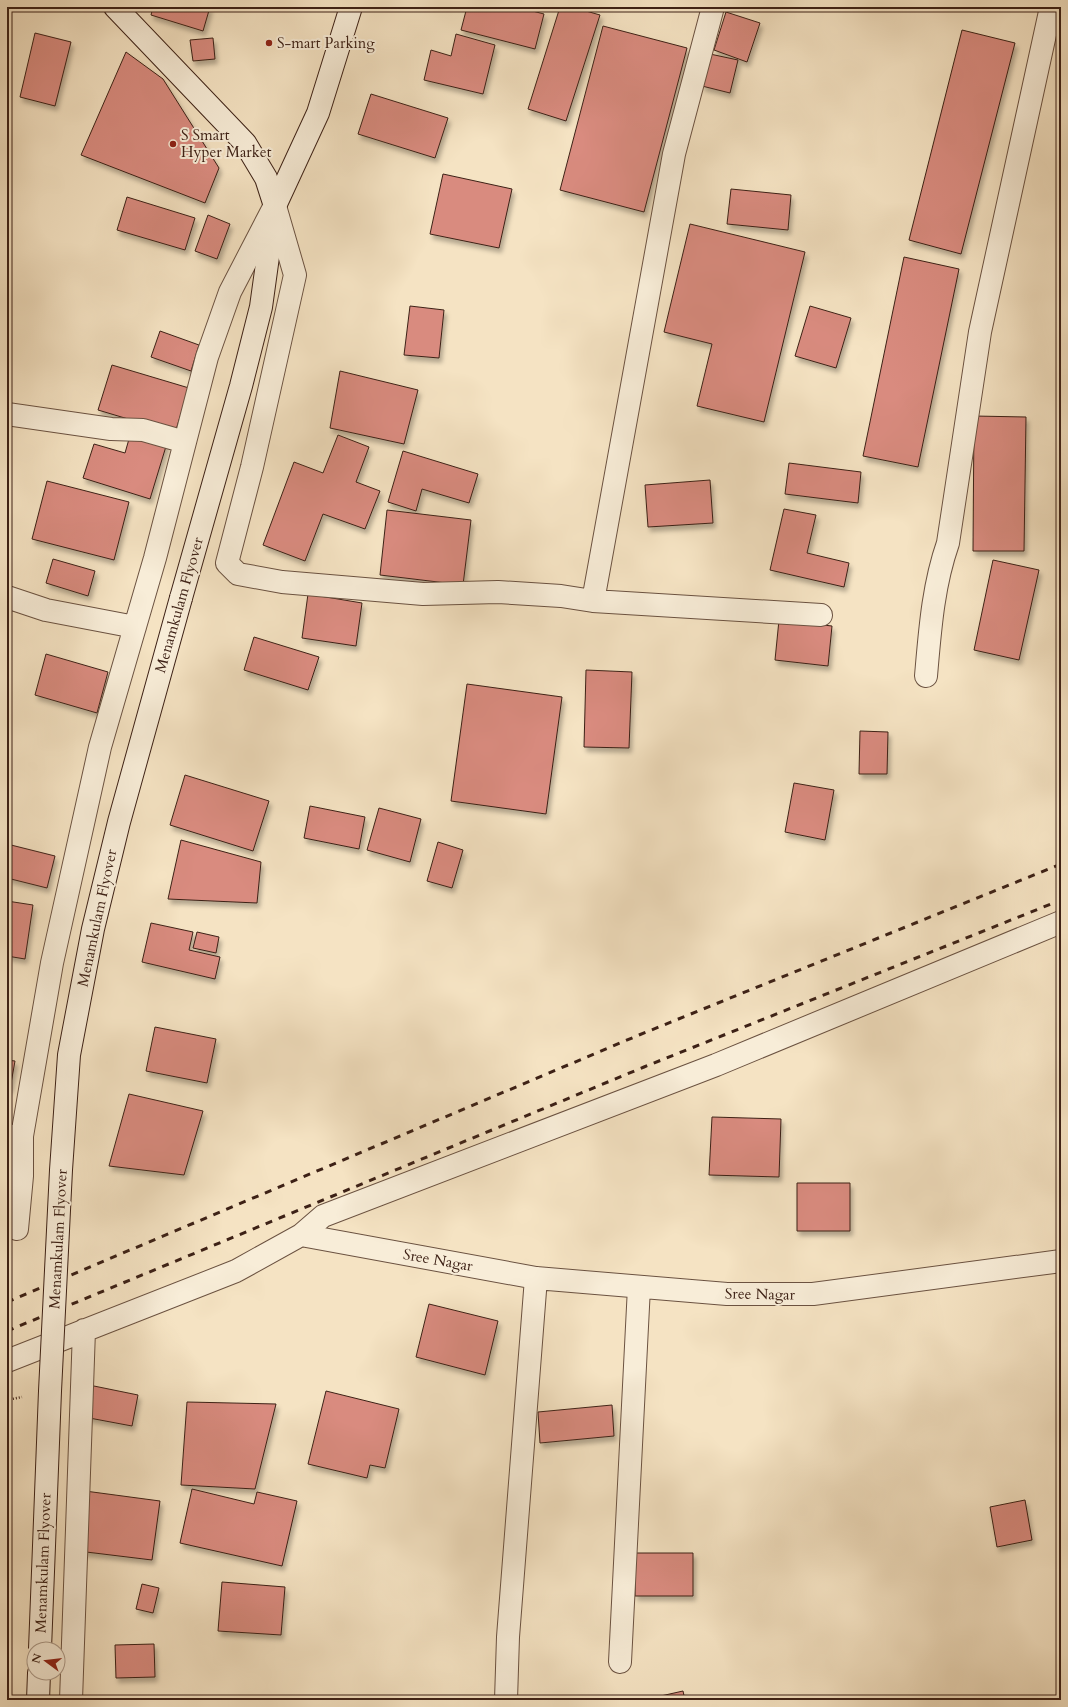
<svg xmlns="http://www.w3.org/2000/svg" width="1068" height="1707" font-family="Cardo,serif">
  <defs>
    <filter id="shadow"><feDropShadow dx="2.5" dy="4.5" stdDeviation="2" flood-color="#0004"/></filter>
  </defs>
  <rect width="100%" height="100%" fill="#f5e3c3"/>
  <filter id="stains"><feTurbulence type="fractalNoise" baseFrequency=".005" numOctaves="4"/><feColorMatrix values="0 0 0 0 .2 0 0 0 0 .09 0 0 0 0 .02 0 0 0 .5 -.17"/></filter>
  <radialGradient id="worn" r=".72"><stop offset=".6" stop-color="#630" stop-opacity="0"/><stop offset="1" stop-color="#630" stop-opacity=".3"/></radialGradient>
  <path fill="#d98b7f" stroke="#3d2116" filter="url(#shadow)" d="M 153,7 L 210,7 L 203,31 L 151,15 Z
    M 467,7 L 517,7 L 544,14 L 535,49 L 461,30 Z
    M 560,7 L 572,7 L 600,15 L 566,121 L 528,109 Z
    M 726,12 L 760,23 L 747,62 L 714,50 Z
    M 603,26 L 687,48 L 644,212 L 560,190 Z
    M 962,30 L 1015,43 L 961,254 L 909,240 Z
    M 35,33 L 71,42 L 55,106 L 20,97 Z
    M 456,34 L 495,45 L 483,94 L 424,80 L 431,50 L 451,56 Z
    M 213,38 L 215,59 L 193,61 L 190,40 Z
    M 126,52 L 163,79 L 219,168 L 205,203 L 81,155 Z
    M 710,54 L 738,60 L 730,93 L 702,86 Z
    M 371,94 L 448,118 L 435,158 L 358,134 Z
    M 443,174 L 512,189 L 499,248 L 430,234 Z
    M 731,189 L 791,195 L 788,230 L 727,224 Z
    M 127,197 L 195,218 L 185,250 L 117,230 Z
    M 208,215 L 230,224 L 217,259 L 195,251 Z
    M 690,224 L 805,252 L 764,422 L 697,406 L 712,344 L 664,332 Z
    M 904,257 L 959,269 L 918,467 L 863,456 Z
    M 410,306 L 444,310 L 439,358 L 404,355 Z
    M 810,306 L 851,318 L 836,368 L 795,356 Z
    M 160,331 L 199,345 L 191,371 L 151,357 Z
    M 112,365 L 189,388 L 175,433 L 98,410 Z
    M 340,371 L 418,390 L 404,444 L 330,428 Z
    M 974,416 L 1026,417 L 1024,551 L 973,551 Z
    M 131,432 L 167,443 L 150,499 L 83,478 L 94,444 L 125,453 Z
    M 338,435 L 369,447 L 356,482 L 380,491 L 365,529 L 323,514 L 305,561 L 263,545 L 294,462 L 323,473 Z
    M 403,451 L 478,474 L 469,503 L 422,489 L 416,511 L 388,502 Z
    M 789,463 L 861,472 L 858,503 L 785,494 Z
    M 710,480 L 713,523 L 648,527 L 645,485 Z
    M 47,481 L 129,502 L 114,560 L 32,539 Z
    M 784,509 L 816,515 L 807,553 L 849,563 L 844,587 L 770,570 Z
    M 387,510 L 471,520 L 463,585 L 380,575 Z
    M 53,559 L 95,571 L 88,596 L 46,583 Z
    M 993,560 L 1039,570 L 1019,660 L 974,650 Z
    M 308,594 L 362,603 L 356,646 L 302,638 Z
    M 779,620 L 832,626 L 828,666 L 775,660 Z
    M 254,637 L 319,657 L 308,690 L 244,670 Z
    M 46,654 L 108,672 L 97,713 L 35,695 Z
    M 586,670 L 632,672 L 629,748 L 584,747 Z
    M 467,684 L 562,697 L 546,814 L 451,801 Z
    M 860,731 L 888,732 L 887,774 L 859,774 Z
    M 185,775 L 269,801 L 253,851 L 170,825 Z
    M 794,783 L 834,790 L 825,840 L 785,832 Z
    M 310,806 L 365,817 L 359,849 L 304,838 Z
    M 379,808 L 421,819 L 410,862 L 367,850 Z
    M 181,840 L 261,862 L 257,903 L 168,899 Z
    M 438,842 L 463,850 L 452,888 L 427,881 Z
    M 7,844 L 55,856 L 47,888 L 7,878 Z
    M 7,901 L 33,905 L 25,959 L 7,956 Z
    M 151,923 L 193,932 L 189,950 L 220,957 L 215,979 L 142,962 Z
    M 197,932 L 219,937 L 216,953 L 193,948 Z
    M 155,1027 L 216,1039 L 207,1083 L 146,1071 Z
    M 7,1060 L 15,1061 L 10,1089 L 7,1088 Z
    M 129,1094 L 203,1111 L 184,1175 L 109,1166 Z
    M 712,1117 L 781,1119 L 779,1177 L 709,1175 Z
    M 797,1183 L 850,1183 L 850,1231 L 797,1231 Z
    M 429,1304 L 498,1321 L 485,1375 L 416,1357 Z
    M 89,1385 L 138,1395 L 132,1426 L 84,1417 Z
    M 326,1391 L 399,1409 L 385,1468 L 370,1465 L 367,1478 L 308,1464 Z
    M 187,1402 L 276,1404 L 255,1489 L 181,1485 Z
    M 612,1405 L 614,1436 L 540,1443 L 538,1412 Z
    M 192,1489 L 254,1504 L 257,1492 L 297,1501 L 282,1566 L 180,1543 Z
    M 85,1491 L 160,1501 L 152,1560 L 78,1551 Z
    M 1025,1500 L 1032,1540 L 997,1547 L 990,1507 Z
    M 635,1553 L 693,1553 L 693,1596 L 635,1596 Z
    M 222,1582 L 285,1587 L 281,1635 L 218,1631 Z
    M 142,1584 L 159,1588 L 153,1613 L 136,1609 Z
    M 154,1644 L 155,1677 L 116,1678 L 115,1645 Z
    M 683,1691 L 685,1700 L 643,1700 Z"/>
  <g fill="none" stroke-linecap="round" stroke-linejoin="round">
    <defs>
      <path id="street" d="M 275,206 L 295,275 L 252,467 L 227,563 L 238,574 L 282,582 L 423,594 L 498,592 L 561,596 L 593,601 L 821,615
        M 7,414 L 111,429 L 143,430 L 185,442
        M 7,597 L 46,610 L 135,627
        M 593,601 L 674,154 L 713,7
        M 926,676 C 930,630 933,586 948,543 L 980,332 L 1051,7
        M 7,1136 L 22,1136 L 52,963 L 100,747 L 155,558 L 207,357 L 230,292 L 273,209
        M 17,1229 L 22,1176 L 22,1136
        M 301,1235 L 536,1278 L 727,1294 L 813,1294 L 1061,1261
        M 7,1361 L 236,1271 L 301,1235 L 323,1216 L 716,1065 L 1061,922
        M 620,1662 L 639,1287
        M 71,1700 L 84,1330
        M 506,1700 L 508,1637 L 536,1278"/>
      <path id="secondary" d="M 115,7 L 245,143 L 266,178 L 275,206
        M 181,598 L 241,386 L 261,307 L 275,206 L 318,113 L 351,7
        M 38,1700 L 39,1673"/>
    </defs>
    <use href="#street" stroke="#6b5241" stroke-width="24"/>
    <use href="#secondary" stroke="#3d2116" stroke-width="24"/>
    <path stroke="#3d2116" stroke-width="2.5" stroke-dasharray="1 2" stroke-linecap="butt" d="M 7,1400 L 22,1397"/>
    <use href="#street" stroke="#f8edd8" stroke-width="22"/>
    <use href="#secondary" stroke="#f8edd8" stroke-width="22"/>
    <path stroke="#3d2116" stroke-width="3" stroke-dasharray="7 7" stroke-linecap="butt" d="M 7,1302 L 639,1035 L 1061,864
      M 7,1331 L 644,1067 L 1061,900"/>
    <defs>
      <path id="secondary-bridge" d="M 40,1649 L 50,1391 L 61,1170 L 69,1055 L 93,929 L 119,822 L 181,598"/>
    </defs>
    <use href="#secondary-bridge" stroke="#3d2116" stroke-width="24" stroke-linecap="butt"/>
    <use href="#secondary-bridge" stroke="#f8edd8" stroke-width="22"/>
  </g>
  <g fill="#8f2418" stroke="#f8edd8" stroke-width="1.5">
    <circle cx="269" cy="43" r="4"/>
    <circle cx="173" cy="144" r="4"/>
  </g>
  <g text-anchor="middle" stroke-width="4" stroke-linejoin="round" paint-order="stroke">
    <g font-size="15" fill="#3d2116" stroke="#f8edd8" text-anchor="start">
      <text x="277" y="48">S-mart Parking</text>
      <text x="181" y="140">S Smart<tspan x="181" dy="17">Hyper Market</tspan></text>
    </g>
    <g font-size="15" fill="#3d2116" stroke="#f8edd8">
      <text transform="translate(179 605) rotate(-74)" y="5">Menamkulam Flyover</text>
      <text transform="translate(97 918) rotate(-78)" y="5">Menamkulam Flyover</text>
      <text transform="translate(58 1239) rotate(-87)" y="5">Menamkulam Flyover</text>
      <text transform="translate(438 1260) rotate(10)" y="5">Sree Nagar</text>
      <text transform="translate(760 1294) rotate(1)" y="5">Sree Nagar</text>
      <text transform="translate(43 1563) rotate(-88)" y="5">Menamkulam Flyover</text>
    </g>
  </g>
  <rect width="1068" height="1707" fill="none" stroke="#f5e3c3" stroke-width="24"/>
  <rect x="8" y="8" width="1052" height="1691" fill="none" stroke="#3d2116" stroke-width="2"/>
  <rect x="12" y="12" width="1044" height="1683" fill="none" stroke="#3d2116"/>
  <g transform="translate(46 1661) rotate(285)"><circle r="19" fill="#f8edd8" stroke="#ad9b8a"/>
  <path d="M0-3L7 15L0 10L-7 15Z" fill="#8f2418"/>
  <text y="-6" font-size="11" font-weight="bold" text-anchor="middle" fill="#3d2116">N</text>
  </g>
  <rect width="100%" height="100%" filter="url(#stains)"/>
  <rect width="100%" height="100%" fill="url(#worn)"/>
</svg>
